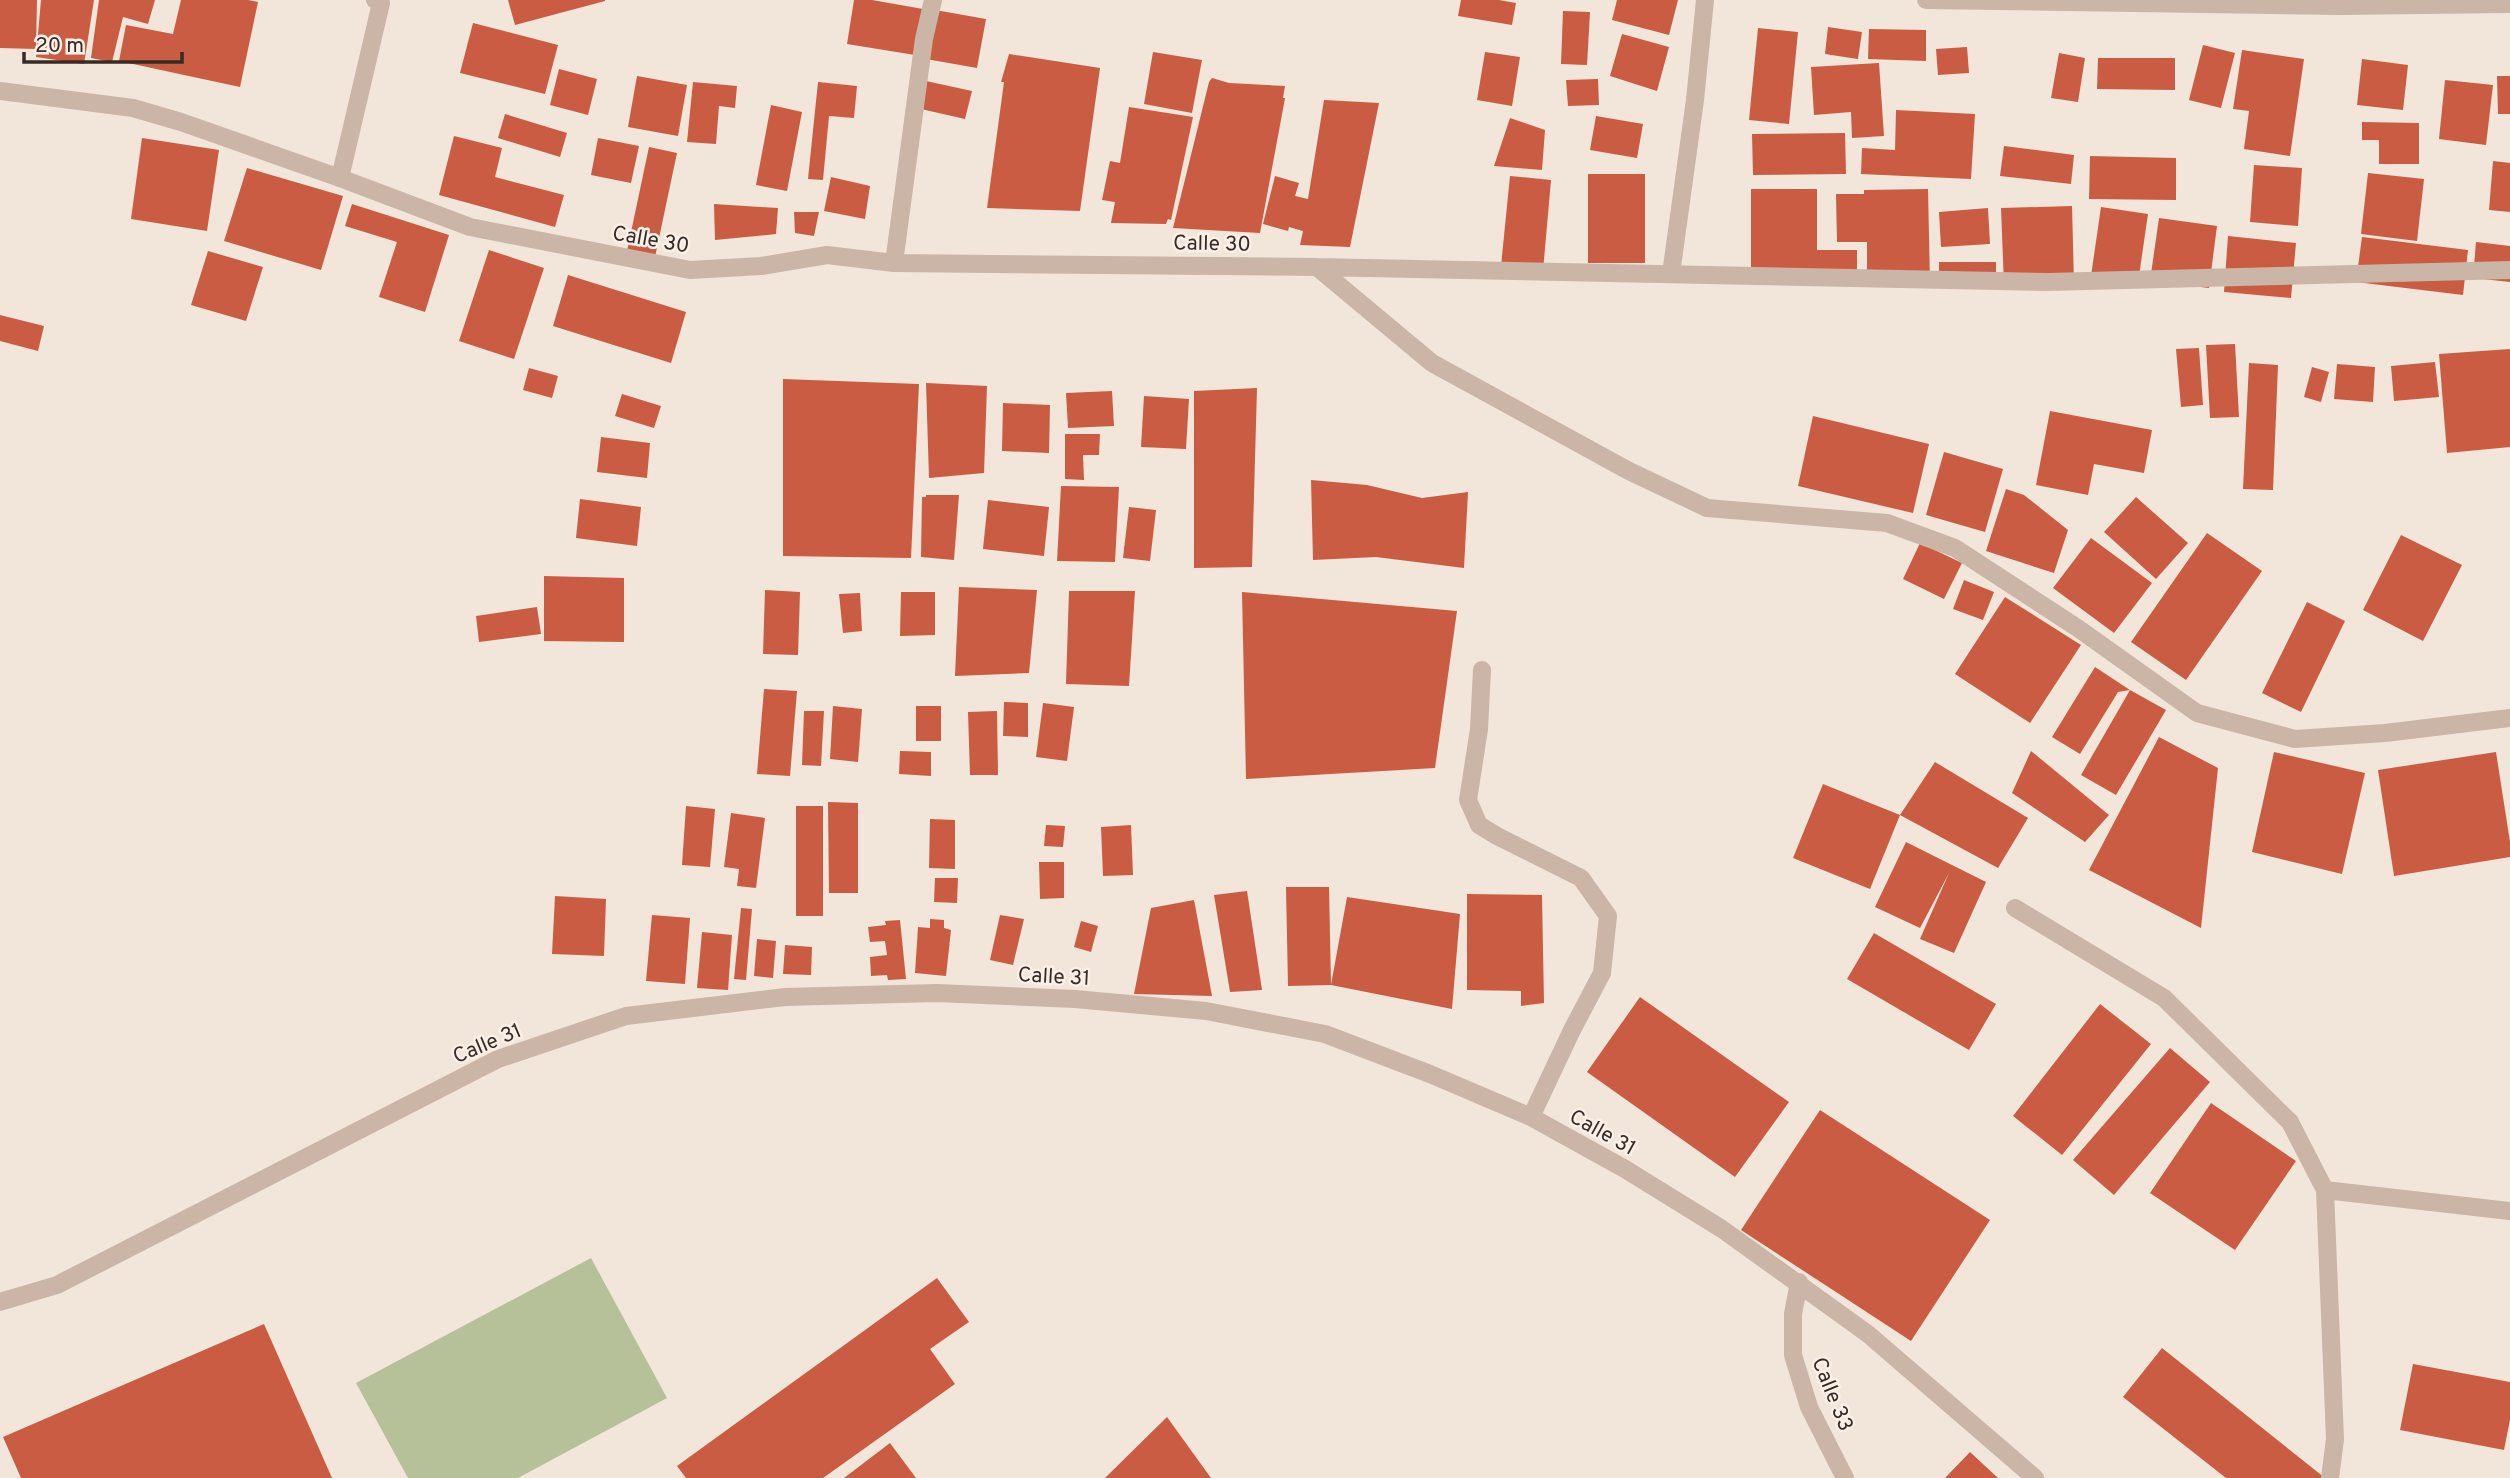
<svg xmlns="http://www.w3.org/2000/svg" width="2510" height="1478" font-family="Overpass,sans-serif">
  <rect width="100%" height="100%" fill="#f2e6da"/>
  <path fill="#b6c19a" d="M 591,1258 L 667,1398 L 518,1478 L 408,1478 L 356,1383 Z"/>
  <path fill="#c95c42" d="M 0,0 L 37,0 L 36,49 L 0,48 Z
    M 41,0 L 94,0 L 84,64 L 36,57 Z
    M 99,0 L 155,0 L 148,24 L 123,17 L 112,62 L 91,58 Z
    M 181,0 L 248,0 L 258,2 L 240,87 L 119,61 L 126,25 L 173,34 Z
    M 508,0 L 605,0 L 605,1 L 515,25 Z
    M 854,0 L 872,0 L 923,9 L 915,55 L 847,44 Z
    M 1461,0 L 1499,0 L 1516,3 L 1512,25 L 1458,16 Z
    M 1617,0 L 1678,0 L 1669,35 L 1612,20 Z
    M 935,10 L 986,19 L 977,68 L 926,59 Z
    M 1563,11 L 1590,12 L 1587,65 L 1561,64 Z
    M 473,23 L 558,45 L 545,94 L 460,73 Z
    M 1828,27 L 1862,32 L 1858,59 L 1825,54 Z
    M 1758,28 L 1798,32 L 1789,124 L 1749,120 Z
    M 1869,29 L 1926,30 L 1926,61 L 1868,59 Z
    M 1622,34 L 1669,47 L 1657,91 L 1610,76 Z
    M 2203,45 L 2235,53 L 2221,108 L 2189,100 Z
    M 1967,47 L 1969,73 L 1938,75 L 1936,49 Z
    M 2242,50 L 2304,59 L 2290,156 L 2244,149 L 2249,111 L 2233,109 Z
    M 1153,52 L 1202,60 L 1192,113 L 1144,104 Z
    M 1485,52 L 1520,57 L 1512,106 L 1477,100 Z
    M 2059,53 L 2085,58 L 2078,102 L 2051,98 Z
    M 1009,54 L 1100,68 L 1080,211 L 987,208 L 1004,82 L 1001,82 Z
    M 2098,58 L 2175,58 L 2175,90 L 2097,89 Z
    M 2362,59 L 2408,65 L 2403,110 L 2357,105 Z
    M 1879,63 L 1884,136 L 1852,138 L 1851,112 L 1814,115 L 1811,67 Z
    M 559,69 L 597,79 L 588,115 L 550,105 Z
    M 637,76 L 687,85 L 678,136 L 628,127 Z
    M 2497,76 L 2510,76 L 2510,114 L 2498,114 Z
    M 1212,78 L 1229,83 L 1285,86 L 1283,98 L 1285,98 L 1260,233 L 1173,228 L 1209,82 Z
    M 1598,79 L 1599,105 L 1568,106 L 1566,80 Z
    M 2445,80 L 2493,85 L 2486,145 L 2439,139 Z
    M 926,81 L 972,91 L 965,119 L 921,109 Z
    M 693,82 L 737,86 L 735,108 L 719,106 L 716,144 L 687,142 Z
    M 818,82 L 857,86 L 854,118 L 829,116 L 823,180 L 808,179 Z
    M 1324,100 L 1379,103 L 1350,247 L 1300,245 L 1303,231 L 1289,227 L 1288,231 L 1263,224 L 1275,176 L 1299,183 L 1295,196 L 1308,199 Z
    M 771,105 L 802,112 L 787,191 L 756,185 Z
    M 1129,107 L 1193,117 L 1171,220 L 1168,219 L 1166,224 L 1111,223 L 1115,202 L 1102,200 L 1110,161 L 1120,163 Z
    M 1896,110 L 1975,114 L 1971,179 L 1861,174 L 1862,148 L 1895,150 Z
    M 505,114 L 567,133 L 560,157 L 498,138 Z
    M 1596,116 L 1643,124 L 1637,158 L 1590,150 Z
    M 1510,118 L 1545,130 L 1542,170 L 1494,166 Z
    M 2362,122 L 2419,123 L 2419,164 L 2379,164 L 2379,140 L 2362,140 Z
    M 1845,133 L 1846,174 L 1753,175 L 1752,134 Z
    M 454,136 L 502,148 L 495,177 L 564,195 L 555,227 L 439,195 Z
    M 142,138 L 219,150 L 207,231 L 131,219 Z
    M 598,138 L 639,146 L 631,183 L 591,175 Z
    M 2004,146 L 2074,155 L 2071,184 L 2000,176 Z
    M 649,147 L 677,153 L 655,257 L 627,251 Z
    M 2090,156 L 2176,158 L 2176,200 L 2089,199 Z
    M 2493,161 L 2510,163 L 2510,212 L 2489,210 Z
    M 2254,165 L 2302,168 L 2298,226 L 2250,222 Z
    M 247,168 L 343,196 L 321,270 L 224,241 Z
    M 2368,173 L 2424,179 L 2417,241 L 2361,234 Z
    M 1588,174 L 1645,174 L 1645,263 L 1588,263 Z
    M 1510,176 L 1551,180 L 1543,271 L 1501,266 Z
    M 831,177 L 870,186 L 865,219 L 824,211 Z
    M 1751,189 L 1817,189 L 1817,250 L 1857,250 L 1857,278 L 1751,278 Z
    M 1928,189 L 1930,283 L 1867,284 L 1867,242 L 1837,242 L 1836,194 L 1864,194 L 1864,190 Z
    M 352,204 L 449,235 L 425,312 L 379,297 L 397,242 L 345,226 Z
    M 714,204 L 778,208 L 776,234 L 715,240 Z
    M 2072,206 L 2074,283 L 2004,285 L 2001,208 Z
    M 2101,207 L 2148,214 L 2138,283 L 2091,276 Z
    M 1988,208 L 1990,244 L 1941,247 L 1939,212 Z
    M 794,212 L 819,212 L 814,236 L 795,233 Z
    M 2159,218 L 2217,226 L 2209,288 L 2150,281 Z
    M 2228,236 L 2296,243 L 2291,298 L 2224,292 Z
    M 2362,237 L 2468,250 L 2463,295 L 2356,282 Z
    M 2476,242 L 2510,246 L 2510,282 L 2473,278 Z
    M 489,250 L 544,268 L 514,359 L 459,341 Z
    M 208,251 L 263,267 L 246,321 L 191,305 Z
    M 1939,262 L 1996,262 L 1996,280 L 1939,280 Z
    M 568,275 L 686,312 L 671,363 L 553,326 Z
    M 0,315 L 44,326 L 38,351 L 0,341 Z
    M 2235,344 L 2239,417 L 2210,418 L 2206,345 Z
    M 2199,348 L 2203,405 L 2181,407 L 2176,349 Z
    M 2510,349 L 2510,447 L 2447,453 L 2439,354 Z
    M 2435,362 L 2439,397 L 2394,401 L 2391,366 Z
    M 2249,363 L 2278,365 L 2273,490 L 2243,489 Z
    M 2337,364 L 2375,367 L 2373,402 L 2334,399 Z
    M 2312,367 L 2329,372 L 2321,402 L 2304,397 Z
    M 529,368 L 558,376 L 552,398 L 523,390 Z
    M 783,379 L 919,384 L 911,558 L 783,556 Z
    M 926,383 L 987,386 L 984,473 L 929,478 Z
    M 1257,388 L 1252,567 L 1194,568 L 1194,391 Z
    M 1112,391 L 1114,426 L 1068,428 L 1066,393 Z
    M 622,394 L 661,406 L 654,428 L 615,416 Z
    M 1144,396 L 1189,399 L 1186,449 L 1141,447 Z
    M 1003,403 L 1050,405 L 1049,453 L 1002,451 Z
    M 2050,411 L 2152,430 L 2144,473 L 2094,464 L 2088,495 L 2036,485 Z
    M 1813,416 L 1929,444 L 1913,513 L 1798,486 Z
    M 1065,434 L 1100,434 L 1099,455 L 1083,455 L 1084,480 L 1065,479 Z
    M 601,437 L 650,443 L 647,478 L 597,472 Z
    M 1944,452 L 2003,469 L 1985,532 L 1926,515 Z
    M 1311,480 L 1367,485 L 1422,498 L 1468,492 L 1464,568 L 1376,557 L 1313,560 Z
    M 1061,486 L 1119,487 L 1115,562 L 1057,561 Z
    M 2006,489 L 2024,495 L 2068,530 L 2054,573 L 1986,551 Z
    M 926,495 L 959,495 L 954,560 L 921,557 L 922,497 L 926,497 Z
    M 2136,497 L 2188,543 L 2156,579 L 2104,532 Z
    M 580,499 L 641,507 L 637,546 L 576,538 Z
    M 988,500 L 1049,507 L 1044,556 L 983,549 Z
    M 1129,507 L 1156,510 L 1150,561 L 1123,558 Z
    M 2207,533 L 2262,571 L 2186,680 L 2131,642 Z
    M 2401,535 L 2462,565 L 2423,641 L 2363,610 Z
    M 2091,538 L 2152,583 L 2114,633 L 2053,588 Z
    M 1920,543 L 1962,563 L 1944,599 L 1903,579 Z
    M 544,576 L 624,578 L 624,642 L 544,641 Z
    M 1964,580 L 1994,592 L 1983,620 L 1953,609 Z
    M 959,587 L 1037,590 L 1029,673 L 955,676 Z
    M 765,590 L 800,592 L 798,655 L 763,654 Z
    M 1069,591 L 1135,591 L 1129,686 L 1066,684 Z
    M 901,592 L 935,592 L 935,635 L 900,636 Z
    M 1242,592 L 1457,611 L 1435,768 L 1246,779 Z
    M 860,593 L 862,631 L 843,633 L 839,594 Z
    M 2005,597 L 2081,645 L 2030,723 L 1955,674 Z
    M 2307,602 L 2345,621 L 2301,712 L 2262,693 Z
    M 537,607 L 541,634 L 479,642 L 476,616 Z
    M 2095,667 L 2130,690 L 2118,692 L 2080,754 L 2052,737 Z
    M 764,689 L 797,691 L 790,776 L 757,774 Z
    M 2130,690 L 2166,710 L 2116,795 L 2081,775 Z
    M 1004,702 L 1028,703 L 1028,737 L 1003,736 Z
    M 1043,703 L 1074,707 L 1067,761 L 1036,757 Z
    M 833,706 L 862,709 L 858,762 L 830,759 Z
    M 916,706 L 941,706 L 941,741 L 916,741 Z
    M 804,711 L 824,711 L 821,766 L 802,765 Z
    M 997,711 L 998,775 L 970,775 L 968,712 Z
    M 2159,737 L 2218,768 L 2201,928 L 2089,870 Z
    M 900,751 L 931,752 L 931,776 L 899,774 Z
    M 2031,751 L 2109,815 L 2085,842 L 2012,793 Z
    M 2274,752 L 2365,773 L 2342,874 L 2252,852 Z
    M 2496,752 L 2510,842 L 2510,857 L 2394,876 L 2378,770 Z
    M 1935,762 L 2028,818 L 1998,868 L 1900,815 Z
    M 1823,784 L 1900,815 L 1870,889 L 1793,858 Z
    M 828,802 L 858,803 L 858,893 L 829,893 Z
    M 686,806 L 715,809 L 710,867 L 682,865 Z
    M 796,806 L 823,806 L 823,916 L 796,916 Z
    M 731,813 L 765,818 L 756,888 L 737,886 L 739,869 L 724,867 Z
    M 930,819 L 955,820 L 955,869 L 929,868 Z
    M 1046,825 L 1065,826 L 1063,847 L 1044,846 Z
    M 1131,825 L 1133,875 L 1103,876 L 1101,827 Z
    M 1906,842 L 1986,882 L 1954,953 L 1920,939 L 1949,873 L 1920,928 L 1875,907 Z
    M 1039,862 L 1064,862 L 1064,898 L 1040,899 Z
    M 935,878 L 958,878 L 957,903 L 934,902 Z
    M 1286,887 L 1329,887 L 1331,985 L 1288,986 Z
    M 1247,891 L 1262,990 L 1230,992 L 1214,895 Z
    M 1467,894 L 1542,895 L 1544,1003 L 1521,1006 L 1521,991 L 1467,990 Z
    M 555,896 L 606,899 L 604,956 L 552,954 Z
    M 1347,897 L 1460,914 L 1452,1009 L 1331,985 Z
    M 1194,900 L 1212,996 L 1134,994 L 1151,908 Z
    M 741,908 L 752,909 L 746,980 L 734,979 Z
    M 652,915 L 690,918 L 685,984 L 646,981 Z
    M 1000,915 L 1024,919 L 1013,965 L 990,960 Z
    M 930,919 L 944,920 L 944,928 L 951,930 L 946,976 L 915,973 L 918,927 L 930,928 Z
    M 900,920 L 906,979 L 888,980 L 887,975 L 871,976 L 870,957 L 887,955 L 885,941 L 870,942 L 868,927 L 886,925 L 885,921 Z
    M 1081,921 L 1098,926 L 1091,952 L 1074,947 Z
    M 702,932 L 732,935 L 728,990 L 697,988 Z
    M 1874,933 L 1996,1004 L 1969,1050 L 1847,979 Z
    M 757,939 L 776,941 L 773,978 L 754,976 Z
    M 785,945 L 812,947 L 811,975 L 783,974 Z
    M 1640,997 L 1789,1102 L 1735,1177 L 1587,1072 Z
    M 2100,1004 L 2151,1044 L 2062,1155 L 2013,1116 Z
    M 2170,1048 L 2210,1082 L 2114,1195 L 2073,1160 Z
    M 2211,1103 L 2296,1161 L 2235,1250 L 2150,1193 Z
    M 1820,1110 L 1990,1220 L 1911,1341 L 1741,1230 Z
    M 937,1278 L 969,1322 L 930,1349 L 955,1384 L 823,1478 L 686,1478 L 677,1466 Z
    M 264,1324 L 332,1478 L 21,1478 L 3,1437 Z
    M 2162,1348 L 2325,1478 L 2226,1478 L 2123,1397 Z
    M 2413,1364 L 2510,1382 L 2510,1420 L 2504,1450 L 2400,1430 Z
    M 1167,1417 L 1211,1478 L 1105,1478 Z
    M 890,1443 L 916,1478 L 844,1478 Z
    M 1970,1452 L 1998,1478 L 1945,1478 Z"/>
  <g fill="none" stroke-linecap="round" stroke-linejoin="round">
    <path stroke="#cab5a6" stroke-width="18" d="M 340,178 L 381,3 L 375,0"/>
    <path stroke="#cab5a6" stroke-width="18" d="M 1926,0 L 2338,6 L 2510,4
      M 0,91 L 133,108 L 181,122 L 340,178 L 470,227 L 690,270 L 761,266 L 827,255 L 894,263 L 1317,267 L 2048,282 L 2510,270
      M 894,263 L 924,39 L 933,0
      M 1317,267 L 1432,363 L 1629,471 L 1707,508 L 1887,523 L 1955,548 L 2079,629 L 2197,713 L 2295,739 L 2385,733 L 2510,718
      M 1671,274 L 1695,100 L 1705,0
      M 1482,670 L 1479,729 L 1468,800 L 1479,825 L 1497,836 L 1581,878 L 1608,916 L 1602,973 L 1572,1030 L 1531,1117
      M 2015,908 L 2164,998 L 2290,1122 L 2325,1190 L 2335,1439 L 2330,1478
      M 2325,1190 L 2510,1211
      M 1799,1282 L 1793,1314 L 1793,1355 L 1809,1407 L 1845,1478
      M 0,1302 L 57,1285 L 498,1059 L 626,1016 L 785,997 L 937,993 L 1075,999 L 1206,1011 L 1325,1034 L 1430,1074 L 1531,1117 L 1625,1169 L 1722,1229 L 1868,1334 L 2035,1478"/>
  </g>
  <g text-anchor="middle" stroke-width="5" stroke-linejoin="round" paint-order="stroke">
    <g font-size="21" fill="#362b27" stroke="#faf0e7">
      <text transform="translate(651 239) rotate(10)" y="7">Calle 30</text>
      <text transform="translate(1212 243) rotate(1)" y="7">Calle 30</text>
      <text transform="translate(1054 976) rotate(3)" y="7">Calle 31</text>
      <text transform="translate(487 1043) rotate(-23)" y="7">Calle 31</text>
      <text transform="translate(1603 1132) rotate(29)" y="7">Calle 31</text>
      <text transform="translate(1833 1394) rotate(68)" y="7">Calle 33</text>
    </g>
  </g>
  <path d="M24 52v10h158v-10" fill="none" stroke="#362b27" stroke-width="3.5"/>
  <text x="35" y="52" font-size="21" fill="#362b27" stroke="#faf0e7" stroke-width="5" paint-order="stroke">20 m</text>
</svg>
